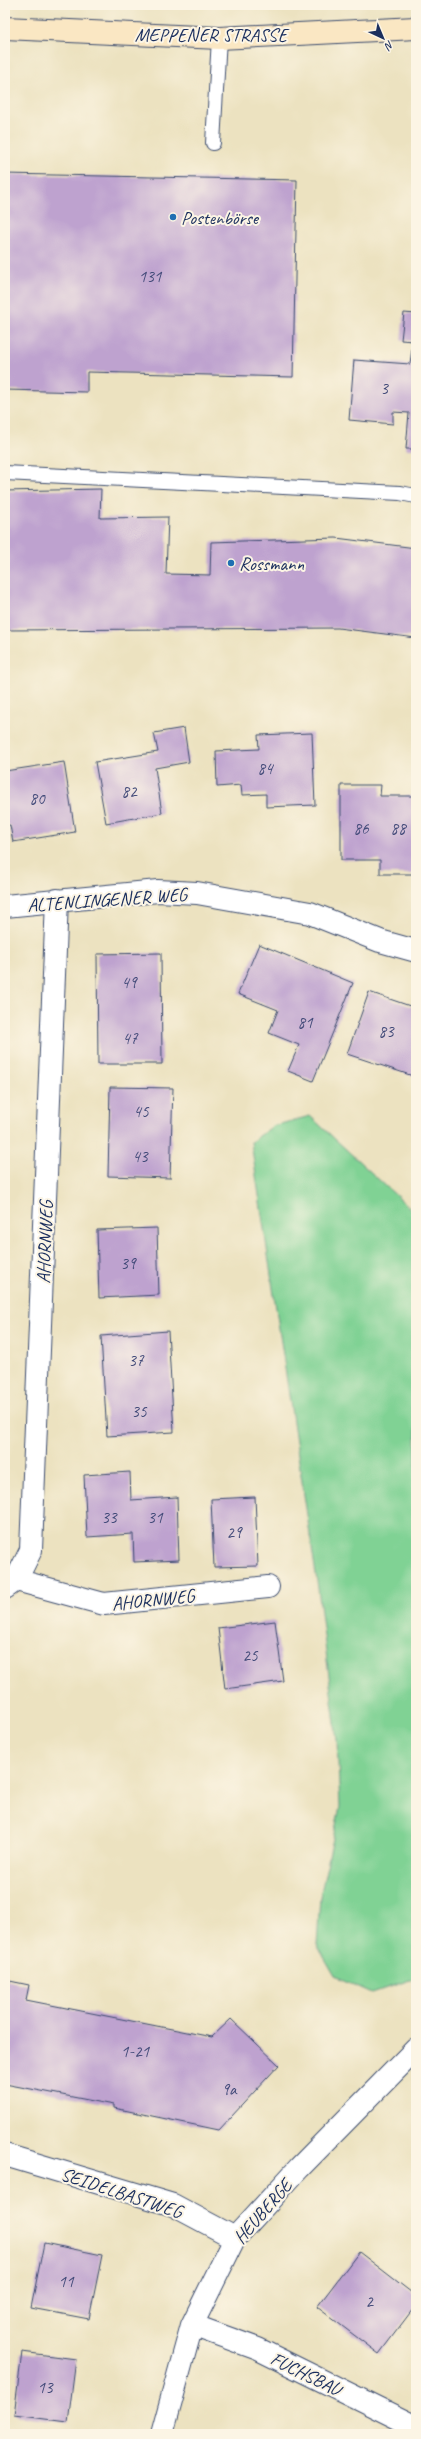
<svg xmlns="http://www.w3.org/2000/svg" width="421" height="2439" font-family="Caveat,sans-serif">
  <rect width="100%" height="100%" fill="#fcf5e5"/>
  <filter id="ink" filterUnits="userSpaceOnUse"><feTurbulence type="fractalNoise" baseFrequency=".025" numOctaves="2"/><feDisplacementMap in="SourceGraphic" scale="8" xChannelSelector="R" yChannelSelector="G"/><feConvolveMatrix kernelMatrix="1 2 1 2 8 2 1 2 1" color-interpolation-filters="sRGB"/></filter>
  <filter id="wash" filterUnits="userSpaceOnUse"><feTurbulence type="fractalNoise" baseFrequency=".012" numOctaves="4" result="noise"/><feDisplacementMap in="SourceGraphic" scale="16" xChannelSelector="R" yChannelSelector="G"/><feGaussianBlur stdDeviation="0.9" result="paint"/><feColorMatrix in="noise" values="0 0 0 0 0 0 0 0 0 0 0 0 0 0 0 0 0 1.4 0 .05"/><feComposite in="paint" operator="in"/></filter>
  <g filter="url(#wash)">
    <rect width="100%" height="100%" fill="#ece2c0"/>
    <path fill="#80d294" stroke="#4e8079" d="M 310,1116 L 416,1214 L 416,1978 L 372,1993 L 335,1976 L 317,1945 L 320,1897 L 340,1807 L 337,1740 L 318,1588 L 251,1142 L 273,1126 Z"/>
    <g id="blocks">
      <path fill="#bea2cf" d="M 5,174 L 297,180 L 293,377 L 87,372 L 87,392 L 5,390 Z
        M 404,313 L 416,314 L 416,449 L 406,449 L 409,413 L 393,412 L 393,424 L 349,420 L 354,360 L 410,364 L 413,341 L 401,340 Z
        M 101,489 L 100,518 L 168,517 L 166,574 L 210,575 L 211,542 L 336,538 L 416,548 L 416,638 L 338,628 L 5,630 L 5,491 Z
        M 184,728 L 189,762 L 155,768 L 162,813 L 106,823 L 95,762 L 158,752 L 154,733 Z
        M 312,733 L 315,805 L 266,807 L 266,794 L 242,795 L 241,785 L 217,787 L 216,751 L 259,749 L 258,735 Z
        M 64,762 L 75,832 L 13,842 L 10,825 L 5,826 L 5,771 Z
        M 341,785 L 381,785 L 380,796 L 416,796 L 416,874 L 380,874 L 380,860 L 341,860 Z
        M 259,944 L 353,983 L 313,1081 L 288,1071 L 299,1045 L 269,1033 L 278,1010 L 238,994 Z
        M 161,953 L 162,1064 L 98,1064 L 97,954 Z
        M 369,992 L 416,1008 L 416,1077 L 347,1054 Z
        M 110,1087 L 173,1088 L 170,1178 L 108,1176 Z
        M 157,1228 L 159,1295 L 99,1298 L 97,1230 Z
        M 168,1331 L 174,1432 L 107,1436 L 101,1336 Z
        M 130,1472 L 131,1500 L 177,1497 L 179,1560 L 134,1562 L 133,1534 L 87,1537 L 84,1475 Z
        M 255,1497 L 258,1566 L 214,1567 L 211,1499 Z
        M 275,1621 L 283,1681 L 225,1689 L 218,1628 Z
        M 5,1980 L 29,1985 L 26,2000 L 212,2037 L 231,2019 L 279,2065 L 219,2130 L 114,2108 L 114,2105 L 5,2084 Z
        M 44,2243 L 102,2255 L 89,2319 L 31,2308 Z
        M 359,2252 L 416,2296 L 416,2305 L 379,2354 L 317,2307 Z
        M 22,2352 L 76,2359 L 68,2422 L 14,2415 Z"/>
    </g>
  </g>
  <g filter="url(#ink)">
    <use href="#blocks" fill-opacity="0" stroke="#3a4a6d" stroke-width="1"/>
    <g fill="none" stroke-linecap="round" stroke-linejoin="round">
      <defs>
        <path id="lane" d="M 213,143 L 219,38
          M 5,473 L 400,493 L 416,496"/>
        <path id="street" d="M 5,906 L 158,891 L 197,893 L 310,913 L 380,941 L 416,951
          M 16,1580 L 31,1550 L 57,900
          M 5,1588 L 16,1580 L 104,1604 L 268,1587
          M 5,2155 L 173,2205 L 235,2238
          M 192,2325 L 258,2349 L 416,2427
          M 162,2434 L 192,2325 L 235,2238 L 299,2168 L 416,2049"/>
        <path id="secondary" d="M 5,28 L 219,38 L 416,28"/>
      </defs>
      <use href="#lane" stroke="#3a4a6d" stroke-width="16"/>
      <use href="#street" stroke="#3a4a6d" stroke-width="24"/>
      <use href="#secondary" stroke="#3a4a6d" stroke-width="24"/>
      <use href="#lane" stroke="#fff" stroke-width="14"/>
      <use href="#street" stroke="#fff" stroke-width="22"/>
      <use href="#secondary" stroke="#fae7c3" stroke-width="22"/>
    </g>
  </g>
  <g fill="#1f6fb2" stroke="#fcf5e5" stroke-width="1.5">
    <circle cx="173" cy="217" r="4"/>
    <circle cx="231" cy="563" r="4"/>
  </g>
  <g text-anchor="middle" stroke-width="4" stroke-linejoin="round" paint-order="stroke">
    <g font-size="17" fill="#444c7a">
      <text x="150" y="282">131</text>
      <text x="384" y="394">3</text>
      <text x="265" y="774">84</text>
      <text x="129" y="797">82</text>
      <text x="37" y="804">80</text>
      <text x="361" y="834">86</text>
      <text x="398" y="834">88</text>
      <text x="129" y="988">49</text>
      <text x="305" y="1028">81</text>
      <text x="386" y="1037">83</text>
      <text x="130" y="1044">47</text>
      <text x="141" y="1117">45</text>
      <text x="140" y="1162">43</text>
      <text x="128" y="1269">39</text>
      <text x="136" y="1366">37</text>
      <text x="139" y="1417">35</text>
      <text x="109" y="1523">33</text>
      <text x="155" y="1523">31</text>
      <text x="234" y="1538">29</text>
      <text x="250" y="1661">25</text>
      <text x="135" y="2057">1-21</text>
      <text x="229" y="2095">9a</text>
      <text x="66" y="2287">11</text>
      <text x="369" y="2307">2</text>
      <text x="45" y="2393">13</text>
    </g>
    <g font-size="19" fill="#1b2f5e" stroke="#fcf5e5">
      <text x="211" y="41">MEPPENER STRASSE</text>
      <text transform="translate(107 899) rotate(-4)" y="7">ALTENLINGENER WEG</text>
      <text transform="translate(44 1242) rotate(-88)" y="7">AHORNWEG</text>
      <text transform="translate(153 1599) rotate(-6)" y="7">AHORNWEG</text>
      <text transform="translate(122 2192) rotate(18)" y="7">SEIDELBASTWEG</text>
      <text transform="translate(262 2211) rotate(-49)" y="7">HEUBERGE</text>
      <text transform="translate(306 2373) rotate(26)" y="7">FUCHSBAU</text>
    </g>
    <g font-size="19" fill="#1b2f5e" stroke="#fcf5e5" text-anchor="start">
      <text x="181" y="224">Postenbörse</text>
      <text x="239" y="570">Rossmann</text>
    </g>
  </g>
  <rect width="421" height="2439" fill="none" stroke="#fcf5e5" stroke-width="20"/>
  <g transform="translate(383 38) rotate(136)" stroke="#fcf5e5" stroke-width="3" paint-order="stroke">
  <path d="M0-3L7 15L0 10L-7 15Z" fill="#1b2f5e"/>
  <text y="-6" font-size="11" font-weight="bold" text-anchor="middle" fill="#1b2f5e">N</text>
  </g>
</svg>
